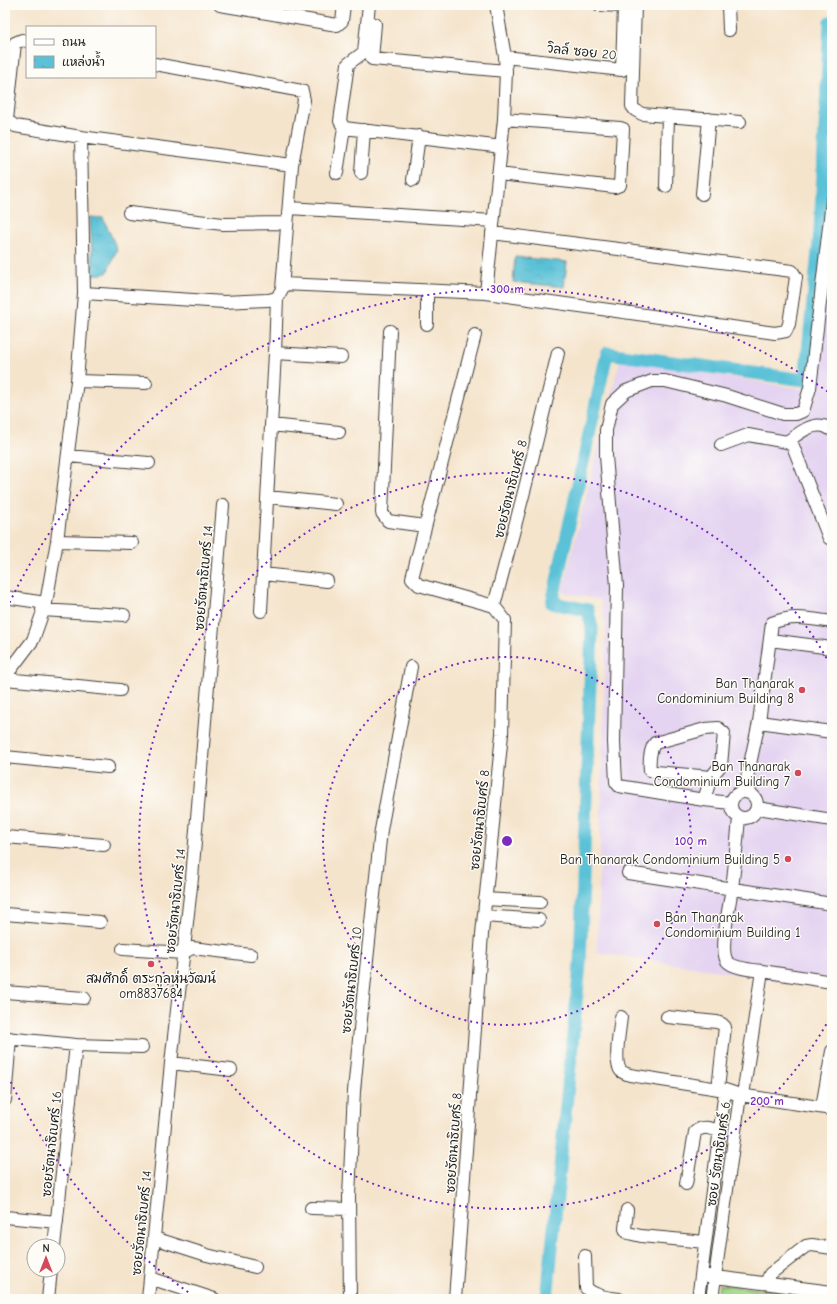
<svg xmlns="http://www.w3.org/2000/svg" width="837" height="1304" font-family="'Comic Neue','Playpen Sans Thai',sans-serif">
  <defs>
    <pattern id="grass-tufts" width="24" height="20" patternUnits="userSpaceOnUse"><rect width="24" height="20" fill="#9fd687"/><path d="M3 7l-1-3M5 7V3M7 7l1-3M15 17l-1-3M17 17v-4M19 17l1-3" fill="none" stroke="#88b774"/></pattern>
    <pattern id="water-ripples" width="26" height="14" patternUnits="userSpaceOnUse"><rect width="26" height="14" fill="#5ac1d7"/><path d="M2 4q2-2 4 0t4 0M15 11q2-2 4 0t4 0" fill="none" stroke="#4ea5b8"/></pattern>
  </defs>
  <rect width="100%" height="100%" fill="#fdfcf7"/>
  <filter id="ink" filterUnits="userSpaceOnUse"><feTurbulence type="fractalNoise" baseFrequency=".025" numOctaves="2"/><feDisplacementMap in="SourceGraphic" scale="8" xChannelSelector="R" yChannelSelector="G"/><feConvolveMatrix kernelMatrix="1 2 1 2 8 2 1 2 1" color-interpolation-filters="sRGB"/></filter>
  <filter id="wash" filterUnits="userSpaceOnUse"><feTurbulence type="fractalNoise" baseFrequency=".012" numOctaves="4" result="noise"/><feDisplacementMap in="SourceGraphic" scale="16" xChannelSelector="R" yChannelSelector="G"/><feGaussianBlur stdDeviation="0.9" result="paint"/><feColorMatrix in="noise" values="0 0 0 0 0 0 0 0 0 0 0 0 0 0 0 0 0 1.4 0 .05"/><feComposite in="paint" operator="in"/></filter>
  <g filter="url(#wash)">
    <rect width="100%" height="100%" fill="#f5e4cc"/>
    <path fill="#e4d3f1" d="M 832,253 L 832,989 L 597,952 L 606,626 L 601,600 L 562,592 L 620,360 L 809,390 Z"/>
    <path fill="url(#grass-tufts)" stroke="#5e7952" d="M 719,1284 L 830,1299 L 718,1299 Z"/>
    <path fill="url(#water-ripples)" stroke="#3b6e7a" d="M 90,217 L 103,218 L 117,249 L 107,273 L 93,275 Z
      M 515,257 L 567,262 L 564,287 L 513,282 Z"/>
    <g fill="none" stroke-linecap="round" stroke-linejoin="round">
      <path stroke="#5ac1d7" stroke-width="13" d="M 547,1299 L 580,964 L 592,628 L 588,610 L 552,603 L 607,353 L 805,380 L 820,232 L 830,22 L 832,22"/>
    </g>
  </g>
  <g filter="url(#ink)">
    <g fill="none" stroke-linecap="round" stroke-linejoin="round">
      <defs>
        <path id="minor" d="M 220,5 L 337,25 L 342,21 L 344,5
          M 369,5 L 364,52 L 348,64 L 340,121 L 344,128 L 494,146
          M 635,5 L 632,106 L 635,110 L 642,114 L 740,122
          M 728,5 L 729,30
          M 375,24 L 372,59 L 506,71
          M 27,41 L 22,40 L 15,43 L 7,120 L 15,126 L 81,137 L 292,165
          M 505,57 L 622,70 L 624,6 L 599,5
          M 155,64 L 302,91 L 304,100 L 292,165 L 282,289 L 277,298 L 275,353 L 261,611
          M 337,173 L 344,128
          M 361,173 L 364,130
          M 498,174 L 615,187 L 620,185 L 623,129 L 620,128 L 504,119
          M 413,180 L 419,136
          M 666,186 L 668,116
          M 702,194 L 709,119
          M 289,208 L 493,221
          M 129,213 L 223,224 L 287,223
          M 283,284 L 486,293 L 775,333 L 786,331 L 789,324 L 796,277 L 792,271 L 492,233
          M 84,293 L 224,302 L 268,300 L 277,298
          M 486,293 L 504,119 L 506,71 L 505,57 L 496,5
          M 427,324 L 427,291
          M 390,331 L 382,513 L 388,521 L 425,526
          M 475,335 L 412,578 L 419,585 L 494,606
          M 275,353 L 341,357
          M 77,381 L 146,383
          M 271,425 L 339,432
          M 787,442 C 797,435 810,423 823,426 C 826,426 829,429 832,430
          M 721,445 L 748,435 L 787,442 L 793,446 L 829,538
          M 68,456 L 149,463
          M 268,497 L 336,504
          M 57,541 L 132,543
          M 263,574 L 327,581
          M 5,597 L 46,603
          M 42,610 L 124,615
          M 770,640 L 832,648
          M 5,677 L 33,640 L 46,603 L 57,541 L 77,381 L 84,293 L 81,137
          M 5,679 L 120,690
          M 759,722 L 832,732
          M 5,757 L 108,767
          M731 805a13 13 0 1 1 26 0a13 13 0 1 1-26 0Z
          M 744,792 L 759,722 L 772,623 C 792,614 811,619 832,622
          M 704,800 L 711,777 L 656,772 L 650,770 C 649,762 650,749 655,743 L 705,729 L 718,728 L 724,733 L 721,765 L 711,777
          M 731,803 L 704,800 L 619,786 L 616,782 L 614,742 L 617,586 L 606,456 L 606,430 L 612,404 L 626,391 L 652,381 L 665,381 L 727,396 L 783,414 L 796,414 L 803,411 L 810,388 L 832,201
          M 757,808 L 832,820
          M 739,818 C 737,841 735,865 732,888 C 730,903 719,950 727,961 C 732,968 754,970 762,971 L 743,1095
          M 5,837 L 104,845
          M 628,873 L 832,904
          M 485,899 L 540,902
          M 5,914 L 100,922
          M 484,916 L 539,920
          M 123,949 L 183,953 L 192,948 L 251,955
          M 762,971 L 832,982
          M 5,992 L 84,998
          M 621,1017 C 620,1029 613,1062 621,1071 C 623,1073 627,1074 630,1075 L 725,1090 L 740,1095 L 832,1109
          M 667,1017 L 717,1022 L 722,1024 L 725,1027 L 718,1089
          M 5,1038 L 76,1045 L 142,1047
          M 171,1063 L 231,1070
          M 5,1100 L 10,1038
          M 822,1107 L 832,1051
          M 686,1184 L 695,1132 C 703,1125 710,1128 719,1131
          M 311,1208 L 349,1209
          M 627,1210 L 625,1229 L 628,1233 L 641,1236 L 705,1242
          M 5,1217 L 57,1222
          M 154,1238 L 207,1255 L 255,1267
          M 54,1246 L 76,1045
          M 585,1256 L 586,1288 C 596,1297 607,1297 619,1299
          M 708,1276 L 832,1292
          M 150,1278 L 214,1299
          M 766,1283 L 770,1274 L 806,1246 L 812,1245 L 832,1248
          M 48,1299 L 51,1270
          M 148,1299 L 171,1063 L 192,878 L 223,505
          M 350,1299 L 349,1196 L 354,1091 L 364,988 L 381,830 L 411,667
          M 455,1299 L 482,934 L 502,734 L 505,620 L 494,606 L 526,484 L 558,353
          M 698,1299 L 725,1090
          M 712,1299 L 740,1095"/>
      </defs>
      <use href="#minor" stroke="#3d3a36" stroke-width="14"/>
      <use href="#minor" stroke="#fff" stroke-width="12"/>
    </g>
  </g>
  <g fill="none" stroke="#7b2cbf" stroke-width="2" stroke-dasharray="2 4">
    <circle cx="507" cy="841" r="184"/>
    <path d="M832 1014A368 368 0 1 1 832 668"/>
    <path d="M198 1299A552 552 0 0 1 7 1074M7 608A552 552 0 0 1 831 394"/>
  </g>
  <g fill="#d1495b" stroke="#fdfcf7" stroke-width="1.5">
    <circle cx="802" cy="690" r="4"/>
    <circle cx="798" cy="773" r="4"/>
    <circle cx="788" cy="859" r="4"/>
    <circle cx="657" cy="924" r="4"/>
    <circle cx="151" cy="964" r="4"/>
  </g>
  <g text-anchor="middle" stroke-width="3" stroke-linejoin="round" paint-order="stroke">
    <g font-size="13" fill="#1c1c1c" stroke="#fdfcf7">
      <text transform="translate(582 51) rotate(6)" y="5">วิลล์ ซอย 20</text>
      <text transform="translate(510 489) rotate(-76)" y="5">ซอยรัตนาธิเบศร์ 8</text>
      <text transform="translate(203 578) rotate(-85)" y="5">ซอยรัตนาธิเบศร์ 14</text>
      <text transform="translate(479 820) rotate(-84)" y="5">ซอยรัตนาธิเบศร์ 8</text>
      <text transform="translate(175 901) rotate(-84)" y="5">ซอยรัตนาธิเบศร์ 14</text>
      <text transform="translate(351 980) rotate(-84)" y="5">ซอยรัตนาธิเบศร์ 10</text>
      <text transform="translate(453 1143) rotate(-86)" y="5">ซอยรัตนาธิเบศร์ 8</text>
      <text transform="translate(51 1144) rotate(-84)" y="5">ซอยรัตนาธิเบศร์ 16</text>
      <text transform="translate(718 1154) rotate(-82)" y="5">ซอย รัตนาธิเบศร์ 6</text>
      <text transform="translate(141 1223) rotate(-84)" y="5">ซอยรัตนาธิเบศร์ 14</text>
    </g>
    <g font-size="13" fill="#1c1c1c" stroke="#fdfcf7" text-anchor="end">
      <text x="794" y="688">Ban Thanarak<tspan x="794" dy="15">Condominium Building 8</tspan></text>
      <text x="790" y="771">Ban Thanarak<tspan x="790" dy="15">Condominium Building 7</tspan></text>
      <text x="780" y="864">Ban Thanarak Condominium Building 5</text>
      <text x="665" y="922" text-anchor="start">Ban Thanarak<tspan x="665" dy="15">Condominium Building 1</tspan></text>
      <text x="151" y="983" text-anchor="middle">สมศักดิ์ ตระกูลหุ่นวัฒน์<tspan x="151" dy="15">om8837684</tspan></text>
    </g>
  </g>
  <circle cx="507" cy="841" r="6" fill="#7b2cbf" stroke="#fdfcf7" stroke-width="2"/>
  <g font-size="12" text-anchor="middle" font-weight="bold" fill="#7b2cbf" stroke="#fdfcf7" stroke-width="3" stroke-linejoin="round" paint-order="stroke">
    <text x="507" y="293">300 m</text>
    <text x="691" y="845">100 m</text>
    <text x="767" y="1105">200 m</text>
  </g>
  <rect width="837" height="1304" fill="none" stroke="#fdfcf7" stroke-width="20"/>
  <rect x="26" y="26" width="130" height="52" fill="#fdfcf7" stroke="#a3a29f"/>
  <rect x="34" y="39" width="20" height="6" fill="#ffffff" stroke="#a3a29f"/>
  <text x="62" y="46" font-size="12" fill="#1c1c1c">ถนน</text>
  <rect x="34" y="56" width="20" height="12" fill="url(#water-ripples)" stroke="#a3a29f"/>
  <text x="62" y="66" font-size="12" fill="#1c1c1c">แหล่งน้ำ</text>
  <g transform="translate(46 1258)"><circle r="19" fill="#fdfcf7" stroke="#a3a29f"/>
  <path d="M0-3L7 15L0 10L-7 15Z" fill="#d1495b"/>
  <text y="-6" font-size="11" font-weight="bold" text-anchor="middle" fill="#1c1c1c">N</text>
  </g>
</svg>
